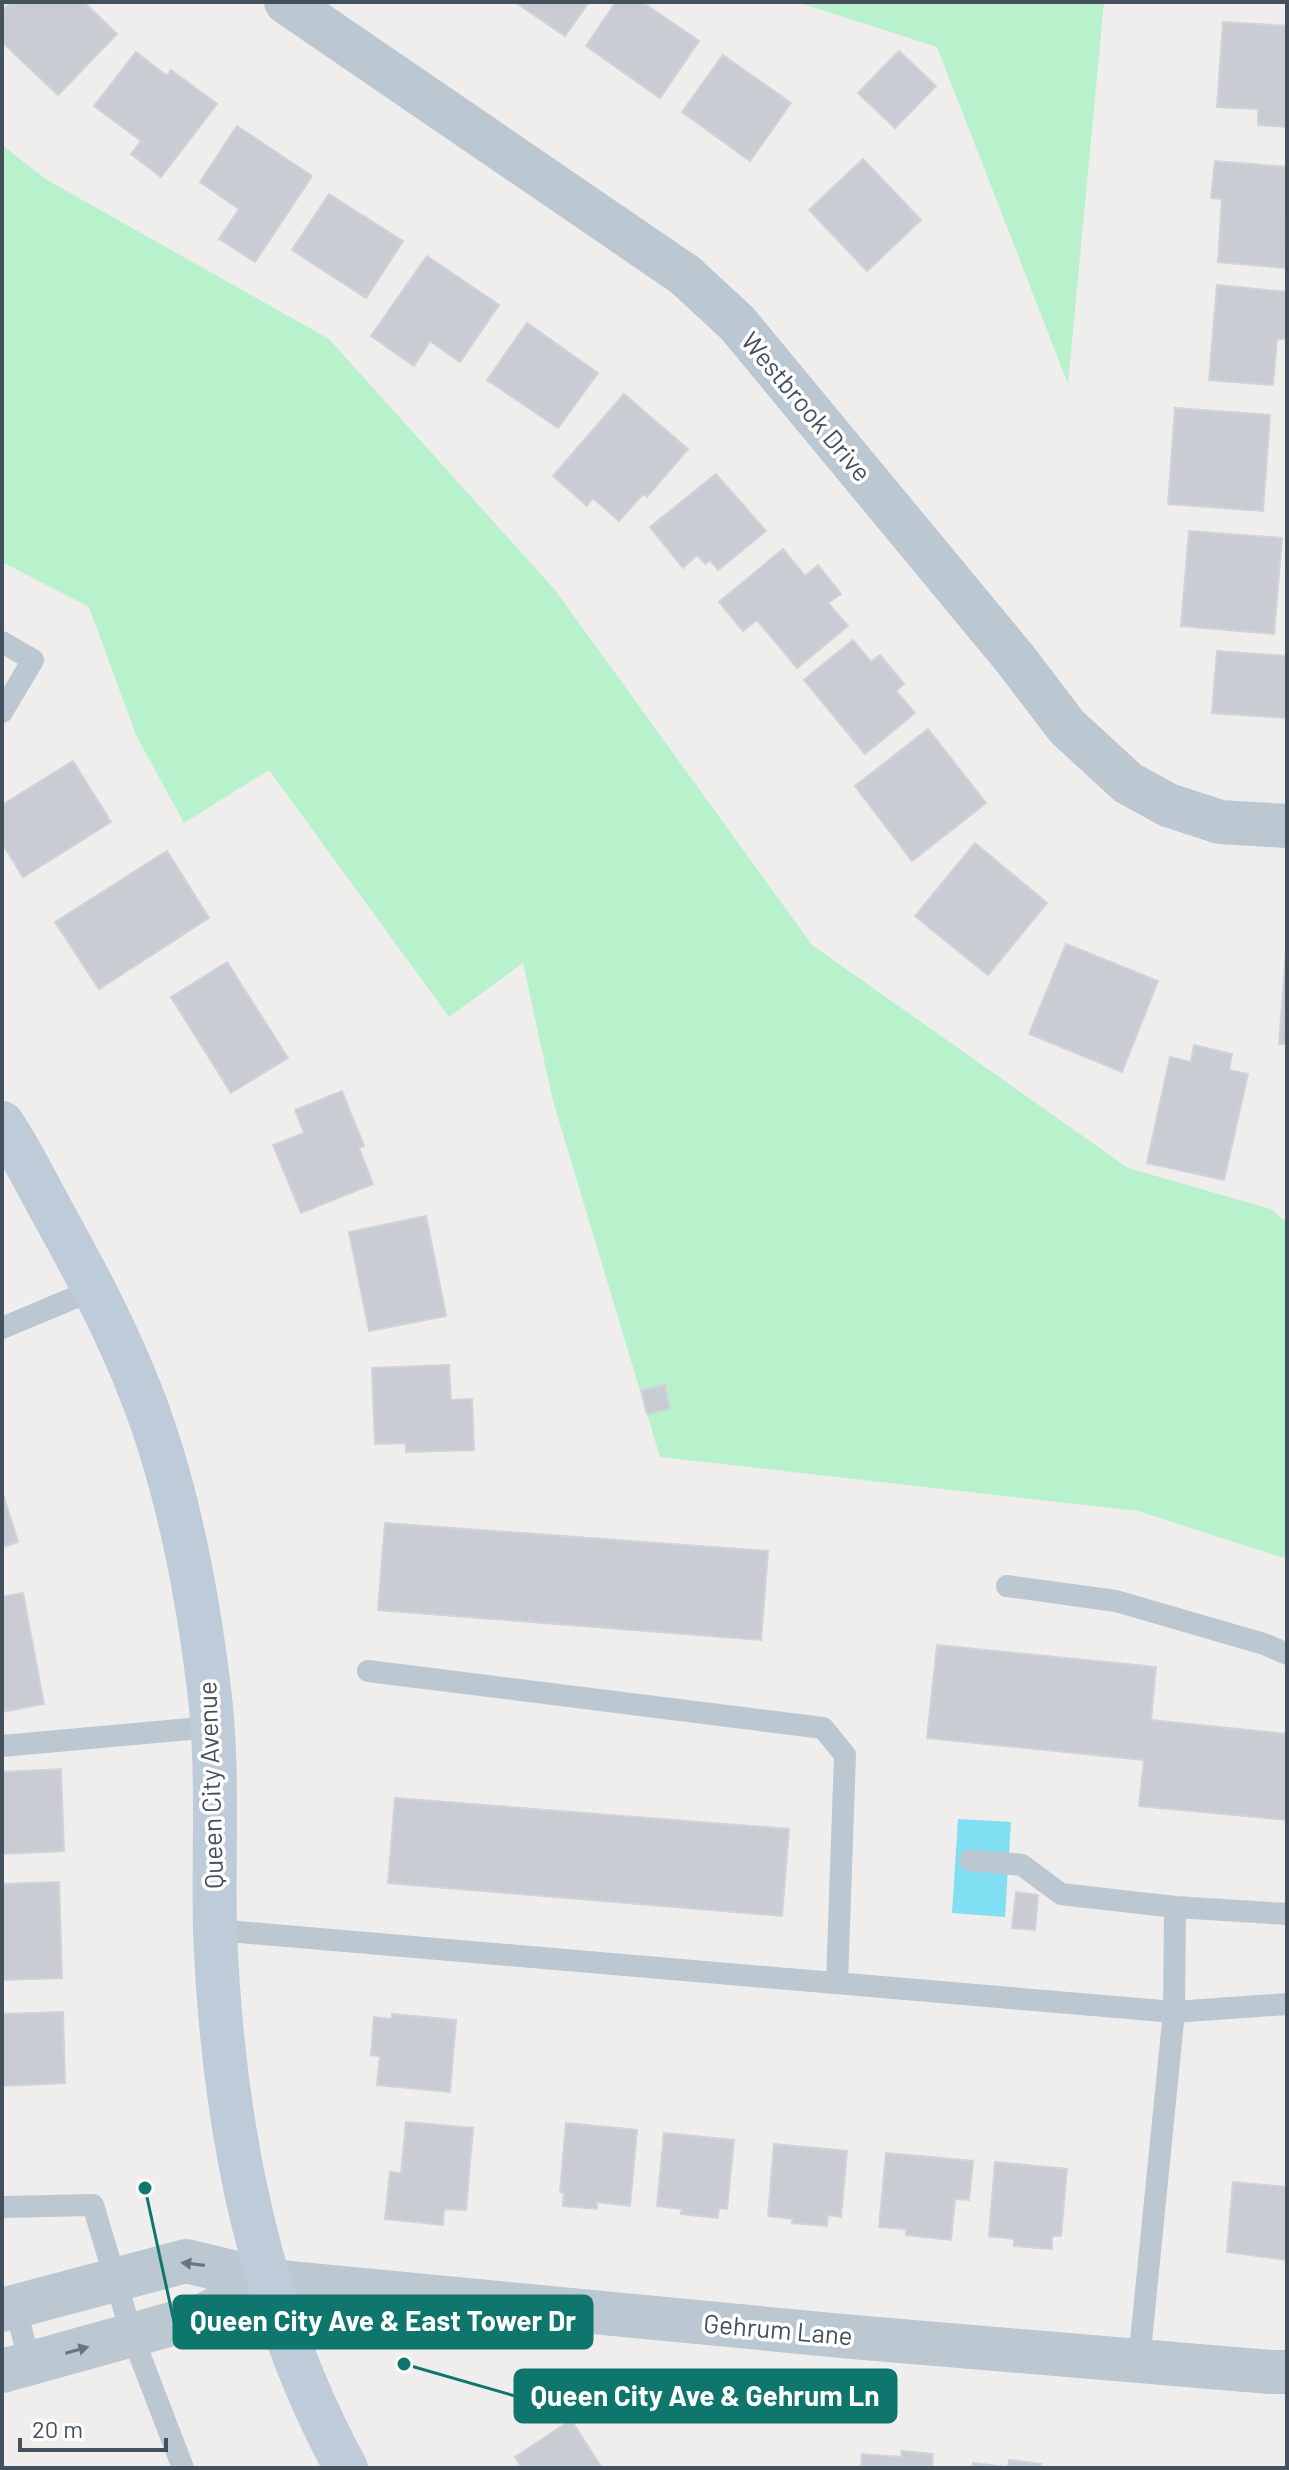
<svg xmlns="http://www.w3.org/2000/svg" width="1289" height="2470" font-family="Barlow,sans-serif">
  <rect width="100%" height="100%" fill="#f0eded"/>
  <path fill="#b7f2cc" d="M 797,2 L 1104,2 L 1068,384 L 937,47 Z
    M 2,145 L 47,180 L 329,339 L 555,590 L 812,945 L 1128,1168 L 1271,1209 L 1287,1223 L 1287,1559 L 1138,1511 L 660,1457 L 553,1101 L 523,963 L 449,1017 L 269,770 L 184,823 L 136,735 L 89,607 L 2,562 Z"/>
  <path fill="#80dff3" d="M 958,1819 L 1011,1822 L 1005,1917 L 952,1913 Z"/>
  <path fill="#c9ccd2" stroke="#d0d3d9" stroke-width="2" d="M 11,2 L 84,2 L 117,34 L 58,95 L 2,42 L 2,11 Z
    M 515,2 L 589,2 L 565,36 Z
    M 616,2 L 642,2 L 699,41 L 660,98 L 586,46 Z
    M 1223,22 L 1287,26 L 1287,127 L 1258,125 L 1258,109 L 1217,107 Z
    M 899,51 L 936,86 L 895,128 L 858,93 Z
    M 136,52 L 167,76 L 171,70 L 217,104 L 161,177 L 131,154 L 141,141 L 94,106 Z
    M 723,55 L 791,103 L 750,161 L 682,112 Z
    M 237,126 L 312,176 L 255,262 L 219,239 L 239,209 L 200,182 Z
    M 863,159 L 921,220 L 867,271 L 809,210 Z
    M 1215,161 L 1287,167 L 1285,268 L 1218,262 L 1222,199 L 1211,198 Z
    M 329,194 L 403,241 L 366,298 L 292,250 Z
    M 427,256 L 499,305 L 460,362 L 430,341 L 414,366 L 371,336 Z
    M 1217,285 L 1287,292 L 1287,339 L 1277,339 L 1273,385 L 1209,380 Z
    M 527,323 L 598,373 L 558,428 L 487,380 Z
    M 624,394 L 688,449 L 647,497 L 643,494 L 619,521 L 593,498 L 587,506 L 553,476 Z
    M 1175,408 L 1270,415 L 1263,511 L 1168,504 Z
    M 716,474 L 766,531 L 718,570 L 710,560 L 705,564 L 697,555 L 683,568 L 650,527 Z
    M 1189,531 L 1282,538 L 1274,634 L 1181,626 Z
    M 783,549 L 805,576 L 818,565 L 841,594 L 828,603 L 848,626 L 797,668 L 757,620 L 743,631 L 719,602 Z
    M 853,640 L 871,662 L 880,655 L 904,684 L 896,691 L 915,713 L 865,754 L 804,680 Z
    M 1217,651 L 1287,656 L 1287,718 L 1212,713 Z
    M 928,729 L 986,803 L 912,861 L 855,786 Z
    M 73,761 L 111,822 L 23,877 L 2,843 L 2,805 Z
    M 975,843 L 1047,903 L 988,975 L 915,916 Z
    M 167,851 L 209,918 L 99,989 L 55,922 Z
    M 1287,937 L 1287,1044 L 1279,1044 Z
    M 1066,944 L 1158,981 L 1122,1072 L 1029,1034 Z
    M 227,962 L 288,1058 L 231,1093 L 171,997 Z
    M 1194,1045 L 1232,1054 L 1229,1070 L 1248,1074 L 1224,1180 L 1147,1163 L 1170,1057 L 1191,1062 Z
    M 342,1091 L 364,1146 L 359,1148 L 373,1184 L 301,1213 L 273,1145 L 304,1133 L 295,1110 Z
    M 426,1216 L 446,1316 L 369,1331 L 349,1232 Z
    M 449,1365 L 451,1400 L 472,1399 L 474,1450 L 406,1452 L 406,1443 L 375,1444 L 372,1368 Z
    M 665,1385 L 670,1409 L 647,1414 L 641,1390 Z
    M 2,1491 L 18,1542 L 2,1547 Z
    M 385,1523 L 768,1551 L 761,1640 L 378,1610 Z
    M 23,1593 L 44,1704 L 2,1712 L 2,1597 Z
    M 937,1645 L 1156,1667 L 1151,1720 L 1287,1734 L 1287,1820 L 1139,1806 L 1144,1760 L 927,1738 Z
    M 61,1769 L 64,1851 L 2,1854 L 2,1772 Z
    M 395,1798 L 789,1829 L 782,1916 L 388,1883 Z
    M 59,1882 L 62,1978 L 2,1980 L 2,1884 Z
    M 1016,1892 L 1038,1895 L 1035,1930 L 1012,1928 Z
    M 63,2012 L 65,2083 L 2,2086 L 2,2014 Z
    M 392,2014 L 456,2020 L 450,2092 L 377,2085 L 380,2056 L 371,2055 L 374,2017 L 392,2019 Z
    M 406,2122 L 473,2128 L 466,2210 L 444,2209 L 443,2225 L 385,2219 L 390,2172 L 401,2173 Z
    M 566,2123 L 637,2130 L 630,2206 L 597,2202 L 597,2209 L 563,2206 L 564,2192 L 560,2192 Z
    M 664,2133 L 734,2140 L 727,2209 L 719,2208 L 718,2218 L 681,2214 L 682,2209 L 657,2206 Z
    M 774,2144 L 847,2151 L 841,2217 L 828,2215 L 827,2226 L 792,2223 L 793,2219 L 768,2216 Z
    M 886,2153 L 973,2161 L 969,2200 L 955,2199 L 951,2240 L 906,2235 L 906,2229 L 879,2227 Z
    M 995,2162 L 1067,2169 L 1061,2236 L 1052,2236 L 1052,2249 L 1014,2246 L 1014,2239 L 989,2236 Z
    M 1233,2182 L 1287,2187 L 1287,2260 L 1227,2252 Z
    M 571,2420 L 602,2468 L 522,2468 L 515,2457 Z
    M 902,2451 L 933,2454 L 932,2468 L 861,2468 L 862,2454 L 901,2457 Z
    M 1009,2460 L 1041,2464 L 1040,2468 L 973,2468 L 973,2463 L 1008,2467 Z"/>
  <g fill="none" stroke-linecap="round" stroke-linejoin="round">
    <path stroke="#bcc8d1" stroke-width="22" d="M 2,642 L 33,660 L 2,712
      M 2,1328 L 95,1289
      M 1007,1586 L 1116,1601 L 1264,1644 L 1287,1654
      M 368,1671 L 823,1728 L 845,1755 L 837,1983
      M 2,1746 L 212,1727
      M 970,1860 L 1022,1865 L 1061,1894 L 1175,1907 L 1287,1914
      M 1175,1907 L 1174,2012 L 1287,2004
      M 215,1930 L 1174,2012 L 1139,2361
      M 2,2207 L 93,2205 L 132,2335 L 183,2468
      M 15,2306 L 30,2363"/>
    <path stroke="#bcc8d1" stroke-width="44" d="M 286,2 L 685,275 L 737,323 L 1016,660 L 1067,727 L 1128,783 L 1168,805 L 1220,822 L 1287,826
      M 2,2310 L 186,2261 L 269,2281 L 853,2337 L 1270,2372 L 1287,2372
      M 2,2371 L 204,2315 L 269,2281"/>
    <path stroke="#becbd8" stroke-width="44" d="M 2,1123 C 22,1152 37,1185 54,1215 C 86,1273 117,1331 141,1393 C 178,1487 197,1590 209,1689 C 219,1769 213,1850 215,1930 C 222,2115 256,2304 346,2468"/>
  </g>
  <defs><path id="oneway-solid" d="M-6-.8H1V-3.2L6.5 0L1 3.2V.8H-6Z" transform="scale(2)"/></defs>
  <g fill="#68757f">
    <use href="#oneway-solid" transform="translate(193 2264) rotate(-173)"/>
    <use href="#oneway-solid" transform="translate(77 2350) rotate(-16)"/>
  </g>
  <g text-anchor="middle" stroke-width="7" stroke-linejoin="round" paint-order="stroke">
    <g font-size="26" fill="#44515c" stroke="#fff">
      <text transform="translate(806 407) rotate(50)" y="9">Westbrook Drive</text>
      <text transform="translate(211 1785) rotate(-92)" y="9">Queen City Avenue</text>
      <text transform="translate(778 2330) rotate(5)" y="9">Gehrum Lane</text>
    </g>
  </g>
  <path fill="none" stroke="#0f766e" stroke-width="3" d="M145 2188L174 2322M404 2364L515 2396"/>
  <g fill="#0f766e" stroke="#fff" stroke-width="3">
    <circle cx="145" cy="2188" r="8"/>
    <circle cx="404" cy="2364" r="8"/>
  </g>
  <g fill="#0f766e" stroke="#0f766e" stroke-width="3">
    <rect x="174" y="2296" width="418" height="52" rx="8"/>
    <rect x="515" y="2370" width="381" height="52" rx="8"/>
  </g>
  <g font-size="28" text-anchor="middle" font-weight="bold" fill="#fff">
    <text x="383" y="2331">Queen City Ave &amp; East Tower Dr</text>
    <text x="705" y="2406">Queen City Ave &amp; Gehrum Ln</text>
  </g>
  <rect width="1289" height="2470" fill="none" stroke="#44515c" stroke-width="8"/>
  <path d="M20 2438v12h146v-12" fill="none" stroke="#44515c" stroke-width="4"/>
  <text x="32" y="2438" font-size="24" fill="#44515c" stroke="#ffffff" stroke-width="6" paint-order="stroke">20 m</text>
</svg>
